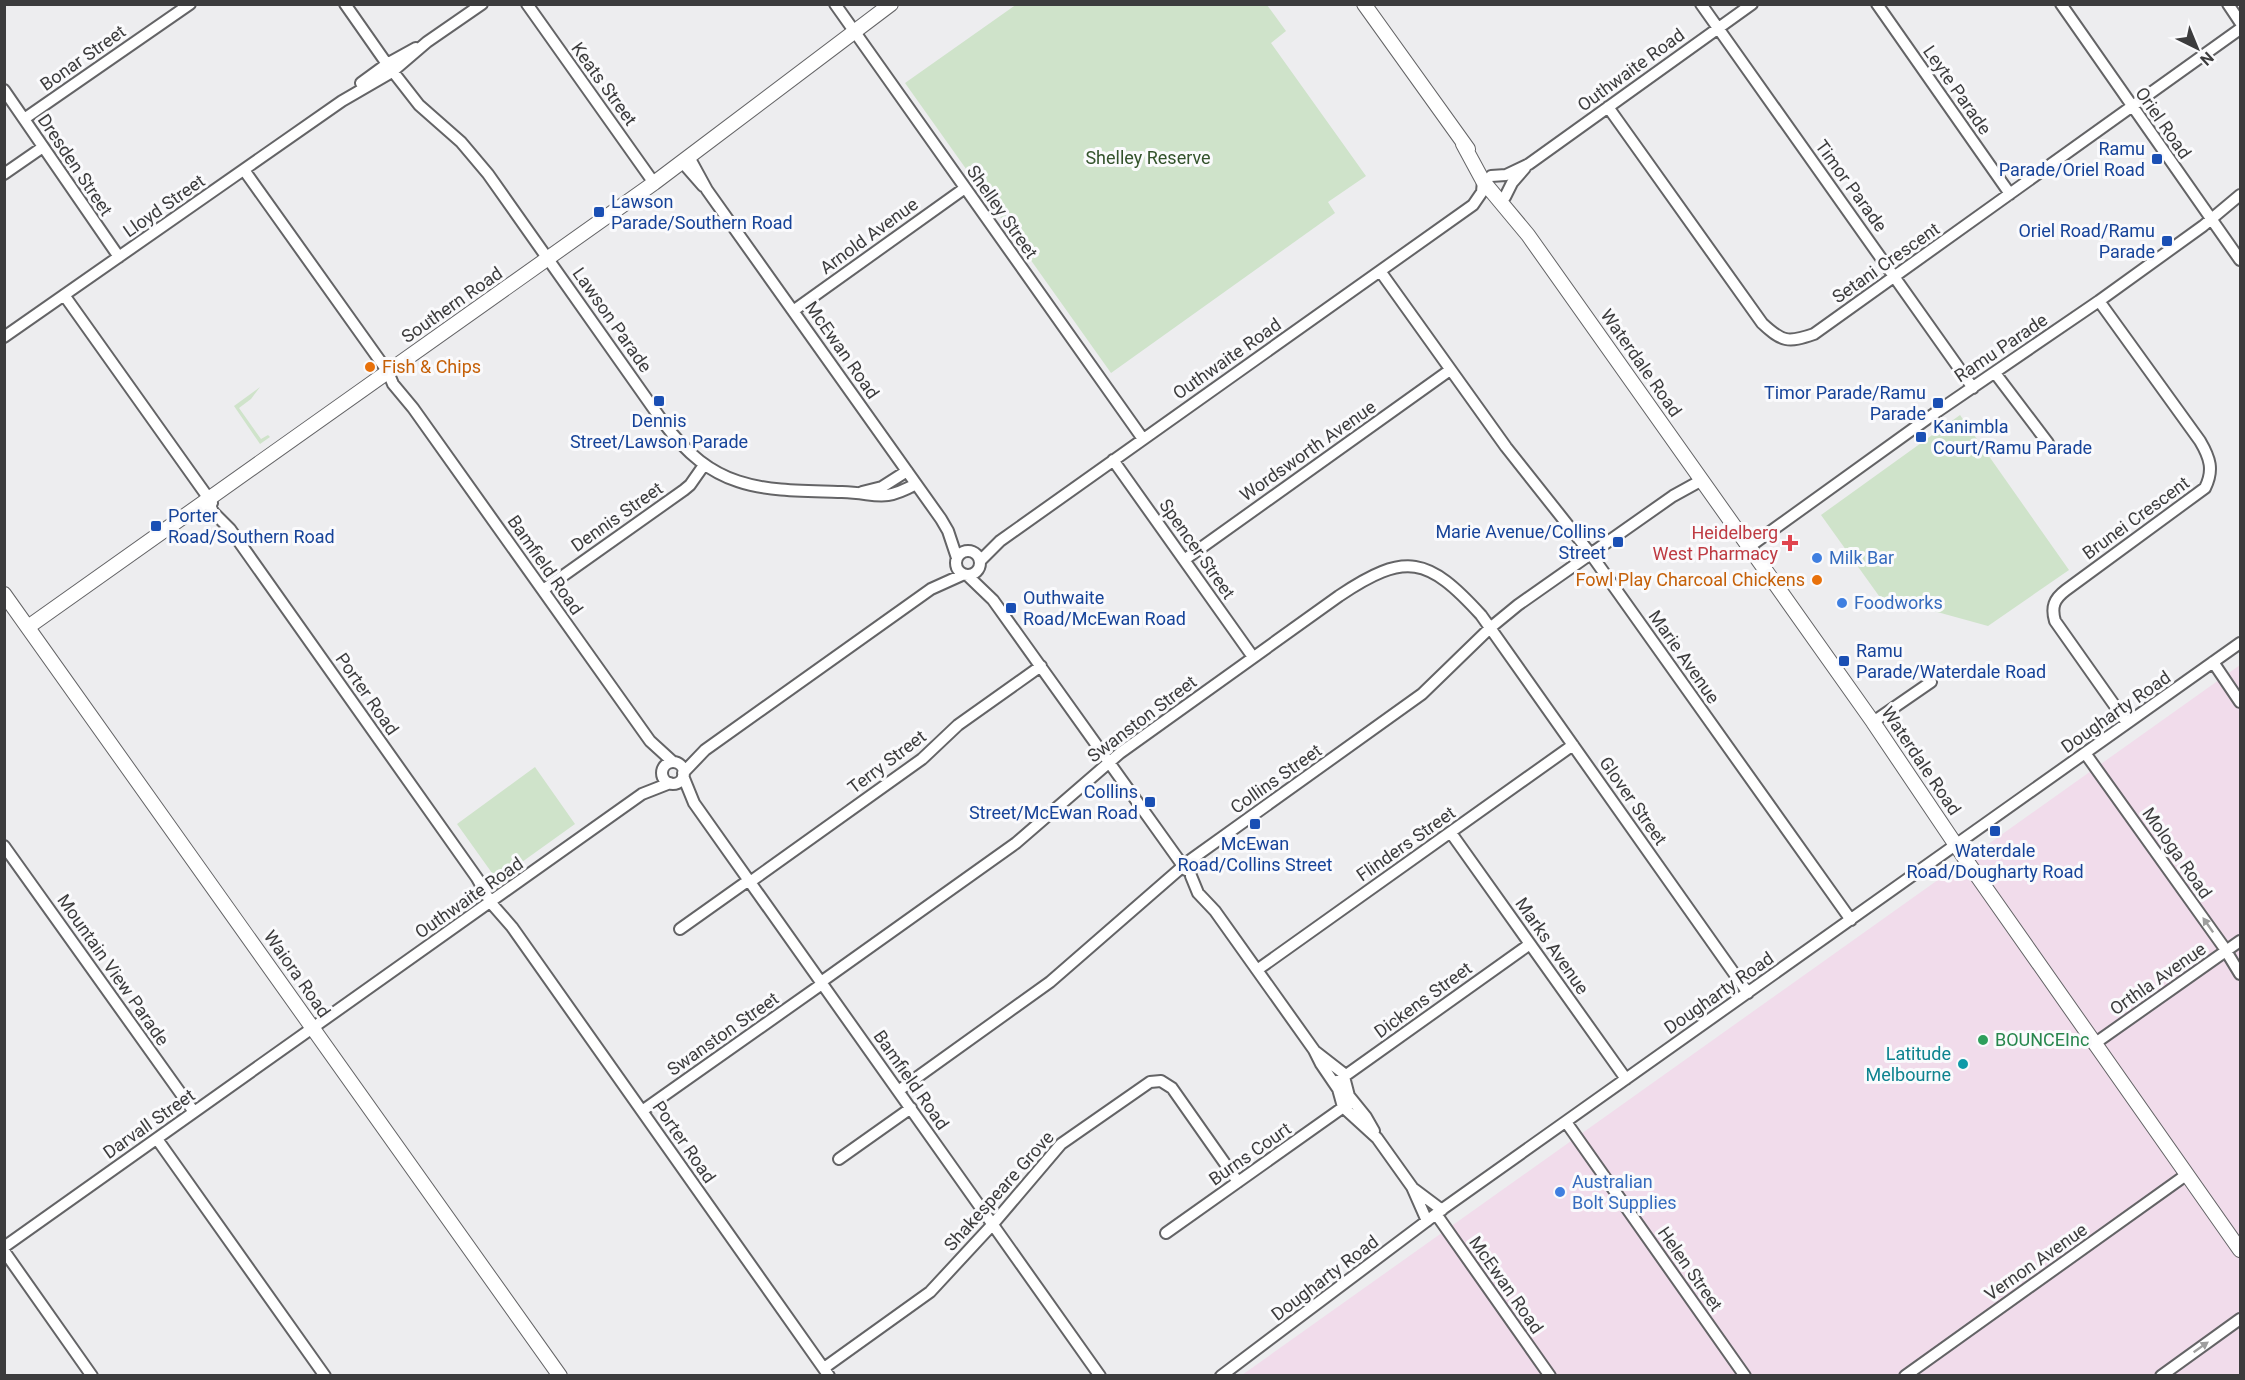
<svg xmlns="http://www.w3.org/2000/svg" width="2245" height="1380" font-family="Roboto,sans-serif">
  <rect width="100%" height="100%" fill="#ededef"/>
  <path fill="#f1dceb" d="M 2240,665 L 2240,1375 L 1242,1375 Z"/>
  <path fill="#cfe3ca" d="M 1017,4 L 1267,5 L 1286,31 L 1271,43 L 1366,176 L 1328,202 L 1335,213 L 1111,373 L 905,83 Z
    M 260,387 L 251,399 L 239,408 L 261,439 L 268,435 L 270,437 L 260,444 L 234,406 Z
    M 1960,415 L 2069,570 L 1988,626 L 1879,596 L 1821,515 Z
    M 535,767 L 575,824 L 497,880 L 457,824 Z"/>
  <g fill="none" stroke-linecap="round" stroke-linejoin="round">
    <defs>
      <path id="minor" d="M 345,4 L 387,64 L 419,105 L 461,142 L 488,174 L 663,422 C 715,492 761,490 842,492 C 878,493 881,503 916,484
        M 527,4 L 654,183
        M 835,4 L 1143,439
        M 1701,4 L 1973,388
        M 1877,4 L 2010,194
        M 2061,4 L 2240,260
        M 2228,4 L 2240,22
        M 361,83 L 387,64 L 416,48
        M 4,90 L 119,257
        M 1608,107 L 1762,323 C 1782,342 1788,343 1814,334 L 2240,29
        M 24,119 L 190,4
        M 689,157 L 707,190 L 941,519 L 948,531 L 957,558
        M 682,162 L 703,186
        M 244,170 L 388,372 L 393,384 L 413,408 L 650,741 L 673,762
        M 4,174 L 43,147
        M 1491,176 L 1506,175 L 1529,164 L 1752,4
        M 1505,197 L 1512,183 L 1525,168
        M 1380,271 L 1506,447 L 1590,553 L 1851,920
        M 64,295 L 212,503
        M 2099,301 L 2200,441 C 2210,458 2214,470 2205,488 L 2066,590 C 2054,599 2051,607 2055,621 L 2127,723
        M 793,311 L 965,188
        M 4,337 L 342,101 L 392,72 L 427,42 L 482,4
        M 1995,373 L 2048,443
        M 1113,460 L 1253,657
        M 862,492 L 882,487 L 907,471
        M 208,500 L 213,512 L 230,529 L 477,878 L 491,903 L 512,927 L 829,1376
        M 1749,547 L 1938,411 L 2099,301 L 2203,226 L 2240,195
        M956 563a12 12 0 1 1 24 0a12 12 0 1 1-24 0Z
        M 1184,560 L 1450,370
        M 980,561 L 1000,541 L 1473,205 L 1482,192 L 1483,181
        M 968,576 L 993,600 L 1186,870
        M 543,590 L 684,490 L 690,485 L 704,465
        M 2213,662 L 2240,702
        M 1873,722 L 1931,682
        M 2085,753 L 2223,946 L 2240,974
        M662 773a11 11 0 1 1 22 0a11 11 0 1 1-22 0Z
        M 683,773 L 705,750 L 931,589 L 962,575
        M 683,776 L 694,803 L 1100,1376
        M 1451,833 L 1626,1079
        M 4,846 L 194,1112
        M 1191,876 L 1198,893 L 1215,911 L 1314,1050 L 1321,1064 L 1338,1089 L 1343,1107 L 1377,1138 L 1412,1187 L 1427,1221
        M 750,882 L 922,759 L 958,725 L 1041,666
        M 680,929 L 749,880
        M 1257,970 L 1573,745
        M 821,982 L 1016,843 L 1120,753 L 1339,596 C 1406,551 1428,557 1481,615 L 1748,993
        M 2094,1044 L 2240,941
        M 1316,1052 L 1343,1073 L 1349,1096 L 1366,1117 L 1374,1131
        M 1335,1083 L 1530,944
        M 898,1091 L 1050,982 L 1189,861 L 1422,694 L 1490,628 L 1518,605 L 1673,496 L 1702,480
        M 642,1111 L 822,984
        M 1566,1122 L 1745,1376
        M 157,1139 L 325,1376
        M 839,1159 L 911,1108
        M 1414,1189 L 1442,1210
        M 1436,1214 L 1550,1376
        M 1166,1233 L 1352,1101
        M 4,1247 L 642,794 L 670,783
        M 4,1251 L 92,1376
        M 824,1368 L 930,1292 L 993,1224 L 1061,1144 L 1150,1082 L 1161,1081 L 1172,1088 L 1238,1182
        M 1221,1376 L 1444,1208 L 2240,643
        M 1905,1376 L 2186,1175
        M 2161,1376 L 2240,1319"/>
      <path id="major" d="M 1364,4 L 1468,149
        M 1463,144 L 1483,181 L 1528,235 L 1873,722 L 1966,860 L 2240,1250
        M 4,594 L 560,1376
        M 28,627 L 654,183 L 891,4"/>
    </defs>
    <use href="#minor" stroke="#646466" stroke-width="14"/>
    <use href="#major" stroke="#646466" stroke-width="16"/>
    <use href="#minor" stroke="#fff" stroke-width="10"/>
    <use href="#major" stroke="#fff" stroke-width="14"/>
  </g>
  <defs><path id="oneway-solid" d="M-6-.8H1V-3.2L6.5 0L1 3.2V.8H-6Z" transform="scale(1.5)"/></defs>
  <g fill="#9e9e9e">
    <use href="#oneway-solid" transform="translate(2208 925) rotate(-125)"/>
    <use href="#oneway-solid" transform="translate(2201 1347) rotate(-35)"/>
  </g>
  <g fill="#1a4fb4" stroke="#fafafc" stroke-width="2">
    <rect x="2151" y="153" width="12" height="12" rx="3"/>
    <rect x="593" y="206" width="12" height="12" rx="3"/>
    <rect x="2161" y="235" width="12" height="12" rx="3"/>
    <rect x="653" y="395" width="12" height="12" rx="3"/>
    <rect x="1932" y="397" width="12" height="12" rx="3"/>
    <rect x="1915" y="431" width="12" height="12" rx="3"/>
    <rect x="150" y="520" width="12" height="12" rx="3"/>
    <rect x="1612" y="536" width="12" height="12" rx="3"/>
    <rect x="1005" y="602" width="12" height="12" rx="3"/>
    <rect x="1838" y="655" width="12" height="12" rx="3"/>
    <rect x="1144" y="796" width="12" height="12" rx="3"/>
    <rect x="1249" y="818" width="12" height="12" rx="3"/>
    <rect x="1989" y="825" width="12" height="12" rx="3"/>
  </g>
  <g fill="#e8710a" stroke="#fafafc" stroke-width="2">
    <circle cx="370" cy="367" r="6"/>
    <circle cx="1817" cy="580" r="6"/>
  </g>
  <path fill="#e0444e" stroke="#fafafc" stroke-width="2" d="M1787 534h6v6h6v6h-6v6h-6v-6h-6v-6h6z"/>
  <g fill="#3f7fe0" stroke="#fafafc" stroke-width="2">
    <circle cx="1817" cy="558" r="6"/>
    <circle cx="1842" cy="603" r="6"/>
    <circle cx="1560" cy="1192" r="6"/>
  </g>
  <circle fill="#2e9e5b" stroke="#fafafc" stroke-width="2" cx="1983" cy="1040" r="6"/>
  <circle fill="#0f9aa8" stroke="#fafafc" stroke-width="2" cx="1963" cy="1064" r="6"/>
  <g text-anchor="middle" stroke-width="6" stroke-linejoin="round" paint-order="stroke">
    <g font-size="18" fill="#3c3c3d" stroke="#fafafc">
      <text transform="translate(83 58) rotate(-35)" y="6">Bonar Street</text>
      <text transform="translate(1631 70) rotate(-36)" y="6">Outhwaite Road</text>
      <text transform="translate(604 84) rotate(54)" y="6">Keats Street</text>
      <text transform="translate(1957 90) rotate(55)" y="6">Leyte Parade</text>
      <text transform="translate(2163 123) rotate(55)" y="6">Oriel Road</text>
      <text transform="translate(75 165) rotate(56)" y="6">Dresden Street</text>
      <text transform="translate(1851 186) rotate(54)" y="6">Timor Parade</text>
      <text transform="translate(164 206) rotate(-35)" y="6">Lloyd Street</text>
      <text transform="translate(1002 212) rotate(55)" y="6">Shelley Street</text>
      <text transform="translate(869 236) rotate(-36)" y="6">Arnold Avenue</text>
      <text transform="translate(1886 263) rotate(-35)" y="6">Setani Crescent</text>
      <text transform="translate(452 305) rotate(-35)" y="6">Southern Road</text>
      <text transform="translate(612 320) rotate(55)" y="6">Lawson Parade</text>
      <text transform="translate(2001 348) rotate(-34)" y="6">Ramu Parade</text>
      <text transform="translate(842 350) rotate(55)" y="6">McEwan Road</text>
      <text transform="translate(1227 359) rotate(-35)" y="6">Outhwaite Road</text>
      <text transform="translate(1641 363) rotate(55)" y="6">Waterdale Road</text>
      <text transform="translate(1308 451) rotate(-35)" y="6">Wordsworth Avenue</text>
      <text transform="translate(617 517) rotate(-35)" y="6">Dennis Street</text>
      <text transform="translate(2136 518) rotate(-36)" y="6">Brunei Crescent</text>
      <text transform="translate(1197 549) rotate(55)" y="6">Spencer Street</text>
      <text transform="translate(545 565) rotate(55)" y="6">Bamfield Road</text>
      <text transform="translate(1684 657) rotate(55)" y="6">Marie Avenue</text>
      <text transform="translate(367 694) rotate(55)" y="6">Porter Road</text>
      <text transform="translate(2116 712) rotate(-35)" y="6">Dougharty Road</text>
      <text transform="translate(1142 719) rotate(-37)" y="6">Swanston Street</text>
      <text transform="translate(1921 761) rotate(56)" y="6">Waterdale Road</text>
      <text transform="translate(887 762) rotate(-37)" y="6">Terry Street</text>
      <text transform="translate(1276 779) rotate(-35)" y="6">Collins Street</text>
      <text transform="translate(1633 801) rotate(55)" y="6">Glover Street</text>
      <text transform="translate(1406 844) rotate(-35)" y="6">Flinders Street</text>
      <text transform="translate(2177 853) rotate(55)" y="6">Mologa Road</text>
      <text transform="translate(469 898) rotate(-35)" y="6">Outhwaite Road</text>
      <text transform="translate(1552 946) rotate(55)" y="6">Marks Avenue</text>
      <text transform="translate(113 970) rotate(55)" y="6">Mountain View Parade</text>
      <text transform="translate(297 974) rotate(55)" y="6">Waiora Road</text>
      <text transform="translate(2158 979) rotate(-35)" y="6">Orthla Avenue</text>
      <text transform="translate(1719 993) rotate(-35)" y="6">Dougharty Road</text>
      <text transform="translate(1423 1000) rotate(-36)" y="6">Dickens Street</text>
      <text transform="translate(723 1034) rotate(-35)" y="6">Swanston Street</text>
      <text transform="translate(911 1080) rotate(55)" y="6">Bamfield Road</text>
      <text transform="translate(149 1124) rotate(-35)" y="6">Darvall Street</text>
      <text transform="translate(684 1142) rotate(55)" y="6">Porter Road</text>
      <text transform="translate(1250 1154) rotate(-35)" y="6">Burns Court</text>
      <text transform="translate(999 1191) rotate(-48)" y="6">Shakespeare Grove</text>
      <text transform="translate(2036 1262) rotate(-35)" y="6">Vernon Avenue</text>
      <text transform="translate(1690 1269) rotate(55)" y="6">Helen Street</text>
      <text transform="translate(1325 1278) rotate(-37)" y="6">Dougharty Road</text>
      <text transform="translate(1506 1285) rotate(55)" y="6">McEwan Road</text>
    </g>
    <g font-size="18" fill="#164399" stroke="#fafafc" text-anchor="end">
      <text x="2145" y="155">Ramu<tspan x="2145" dy="21">Parade/Oriel Road</tspan></text>
      <text x="611" y="208" text-anchor="start">Lawson<tspan x="611" dy="21">Parade/Southern Road</tspan></text>
      <text x="2155" y="237">Oriel Road/Ramu<tspan x="2155" dy="21">Parade</tspan></text>
      <text x="1926" y="399">Timor Parade/Ramu<tspan x="1926" dy="21">Parade</tspan></text>
      <text x="659" y="427" text-anchor="middle">Dennis<tspan x="659" dy="21">Street/Lawson Parade</tspan></text>
      <text x="1933" y="433" text-anchor="start">Kanimbla<tspan x="1933" dy="21">Court/Ramu Parade</tspan></text>
      <text x="168" y="522" text-anchor="start">Porter<tspan x="168" dy="21">Road/Southern Road</tspan></text>
      <text x="1606" y="538">Marie Avenue/Collins<tspan x="1606" dy="21">Street</tspan></text>
      <text x="1023" y="604" text-anchor="start">Outhwaite<tspan x="1023" dy="21">Road/McEwan Road</tspan></text>
      <text x="1856" y="657" text-anchor="start">Ramu<tspan x="1856" dy="21">Parade/Waterdale Road</tspan></text>
      <text x="1138" y="798">Collins<tspan x="1138" dy="21">Street/McEwan Road</tspan></text>
      <text x="1255" y="850" text-anchor="middle">McEwan<tspan x="1255" dy="21">Road/Collins Street</tspan></text>
      <text x="1995" y="857" text-anchor="middle">Waterdale<tspan x="1995" dy="21">Road/Dougharty Road</tspan></text>
    </g>
    <g font-size="18" fill="#33532b" stroke="#fafafc">
      <text x="1148" y="164">Shelley Reserve</text>
    </g>
    <g font-size="18" fill="#c56008" stroke="#fafafc" text-anchor="start">
      <text x="382" y="373">Fish &amp; Chips</text>
      <text x="1805" y="586" text-anchor="end">Fowl Play Charcoal Chickens</text>
    </g>
    <g font-size="18" fill="#be3a42" stroke="#fafafc" text-anchor="end">
      <text x="1778" y="539">Heidelberg<tspan x="1778" dy="21">West Pharmacy</tspan></text>
    </g>
    <g font-size="18" fill="#366cbe" stroke="#fafafc" text-anchor="start">
      <text x="1829" y="564">Milk Bar</text>
      <text x="1854" y="609">Foodworks</text>
      <text x="1572" y="1188">Australian<tspan x="1572" dy="21">Bolt Supplies</tspan></text>
    </g>
    <g font-size="18" fill="#27864d" stroke="#fafafc" text-anchor="start">
      <text x="1995" y="1046">BOUNCEInc</text>
    </g>
    <g font-size="18" fill="#0d838f" stroke="#fafafc" text-anchor="end">
      <text x="1951" y="1060">Latitude<tspan x="1951" dy="21">Melbourne</tspan></text>
    </g>
  </g>
  <rect width="2245" height="1380" fill="none" stroke="#3c3c3d" stroke-width="12"/>
  <g transform="translate(2197 48) rotate(137)" stroke="#fafafc" stroke-width="4.5" paint-order="stroke">
  <path d="M0-4.5L10 22L0 15L-10 22Z" fill="#3c3c3d"/>
  <text y="-9" font-size="16" font-weight="bold" text-anchor="middle" fill="#3c3c3d">N</text>
  </g>
</svg>
